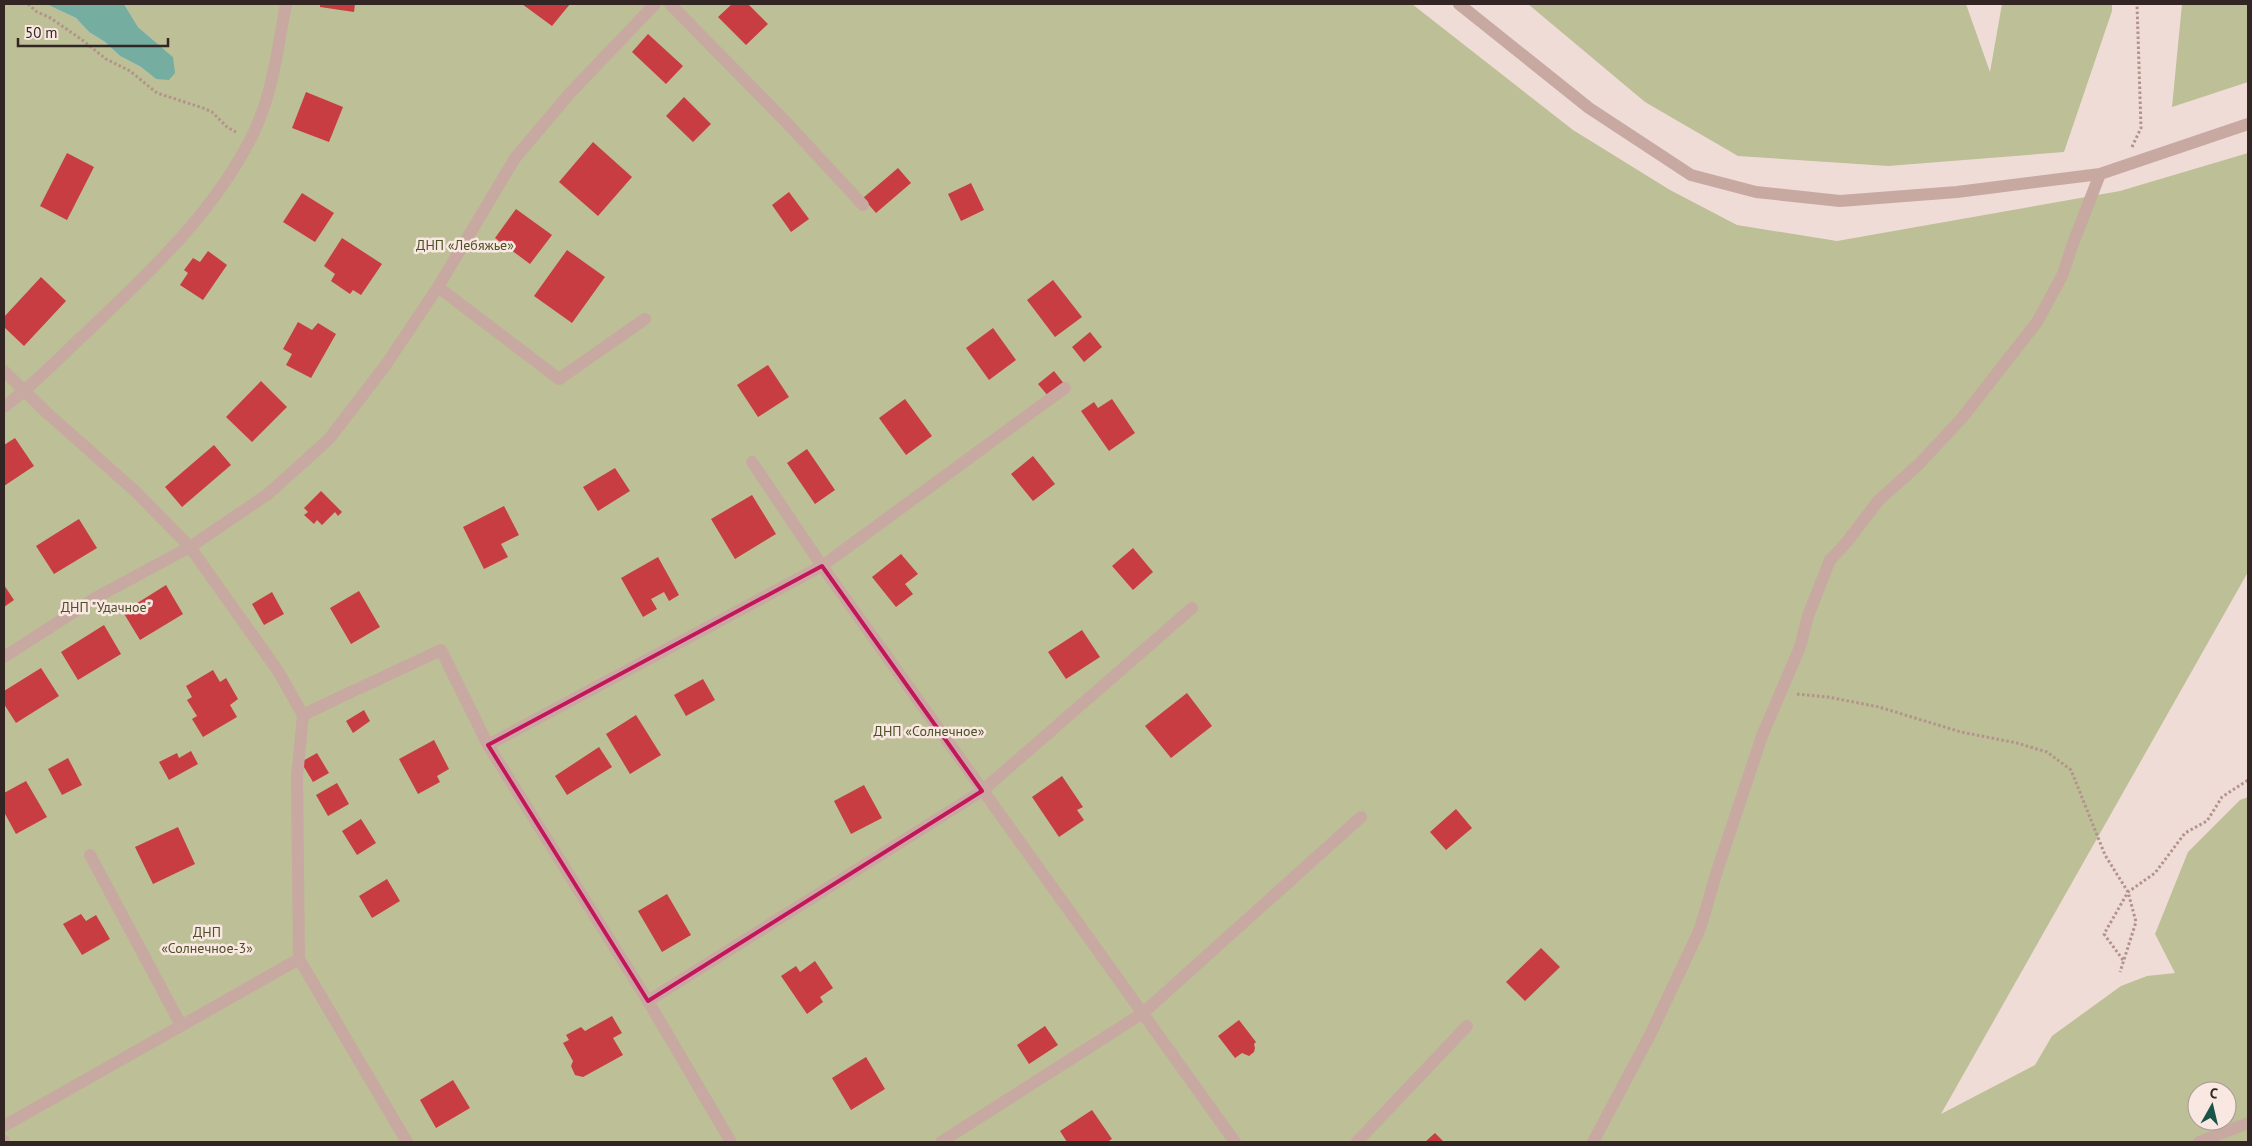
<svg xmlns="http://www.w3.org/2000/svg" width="2252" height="1146" font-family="'PT Sans',sans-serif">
  <rect width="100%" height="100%" fill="#f0dcd6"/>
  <path fill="#bdbf96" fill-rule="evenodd" d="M 4,4 L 46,4 L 76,18 L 89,32 L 105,42 L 120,56 L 141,67 L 156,79 L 173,57 L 138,27 L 124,4 L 1412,4 L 1573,130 L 1670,190 L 1737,225 L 1837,241 L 2120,191 L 2248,153 L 2248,572 L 1941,1114 L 2035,1065 L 2052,1036 L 2121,986 L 2147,976 L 2175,973 L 2155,934 L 2188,852 L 2240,800 L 2248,797 L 2248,1142 L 4,1142 ZM 2197,1091 L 2227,1091 L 2227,1121 L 2197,1121 Z
    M 1528,4 L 1966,4 L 1990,72 L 2002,4 L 2112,4 L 2112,11 L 2064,152 L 1888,166 L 1738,156 L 1645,102 Z
    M 2182,4 L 2248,4 L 2248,82 L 2172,107 Z"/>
  <path fill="#75ada0" d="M 46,4 L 124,4 L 138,27 L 173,57 L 175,73 L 169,80 L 156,79 L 141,67 L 120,56 L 105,42 L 89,32 L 76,18 Z"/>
  <path fill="#c73d42" d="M 320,4 L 355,4 L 354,12 L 320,7 Z
    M 522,4 L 570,4 L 552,26 Z
    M 732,4 L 748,4 L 768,24 L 746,45 L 718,17 Z
    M 648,34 L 683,66 L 666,84 L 632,52 Z
    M 306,92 L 343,107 L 329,142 L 292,128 Z
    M 684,97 L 711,124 L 693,142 L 666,116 Z
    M 593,142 L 632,177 L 598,216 L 559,182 Z
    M 67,153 L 94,167 L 67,220 L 40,206 Z
    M 898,168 L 911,183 L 876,213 L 863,198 Z
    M 971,183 L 984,210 L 961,221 L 948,194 Z
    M 789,192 L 809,219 L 791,232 L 772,205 Z
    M 302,193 L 334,213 L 315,242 L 283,222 Z
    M 516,209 L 552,235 L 530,264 L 495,238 Z
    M 342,238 L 382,264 L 361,295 L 353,290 L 350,294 L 331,281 L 335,274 L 324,266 Z
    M 567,250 L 605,277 L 572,323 L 534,296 Z
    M 208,251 L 227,265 L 203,300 L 180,285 L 188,273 L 184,270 L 193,258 L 200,262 Z
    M 41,277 L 66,301 L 24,346 L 4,327 L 4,317 Z
    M 1053,280 L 1082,317 L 1055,337 L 1027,300 Z
    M 298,322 L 312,330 L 318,323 L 336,334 L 311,378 L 286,365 L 292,354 L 283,349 Z
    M 993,328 L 1016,360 L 989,380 L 966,348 Z
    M 1090,332 L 1102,347 L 1084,362 L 1072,347 Z
    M 768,365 L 789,397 L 758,417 L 737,385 Z
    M 1054,371 L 1065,385 L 1049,397 L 1038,384 Z
    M 261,381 L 287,407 L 252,442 L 226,417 Z
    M 905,399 L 932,436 L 906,455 L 879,418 Z
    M 1112,399 L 1135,433 L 1109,451 L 1081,411 L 1094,402 L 1098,408 Z
    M 15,438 L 34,466 L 4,486 L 4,445 Z
    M 214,445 L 231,465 L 182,507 L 165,487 Z
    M 807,449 L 835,490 L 815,504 L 787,463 Z
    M 1033,456 L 1055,484 L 1033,501 L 1011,474 Z
    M 615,468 L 630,491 L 598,511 L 583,487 Z
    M 321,491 L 342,512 L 338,516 L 335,512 L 322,525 L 317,520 L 314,524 L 304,515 L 308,512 L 304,508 Z
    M 752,495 L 776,534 L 735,559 L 711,519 Z
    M 504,506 L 519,535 L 501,544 L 508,557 L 484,569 L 463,527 Z
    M 79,519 L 97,548 L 54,574 L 36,546 Z
    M 1133,548 L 1153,572 L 1133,590 L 1112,566 Z
    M 901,554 L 918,574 L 905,584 L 913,594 L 896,607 L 872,577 Z
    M 658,557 L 679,595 L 669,601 L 664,592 L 651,599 L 657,609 L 643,617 L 621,578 Z
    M 4,585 L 14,600 L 4,607 Z
    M 166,585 L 183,614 L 140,640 L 123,612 Z
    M 359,591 L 380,627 L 351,644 L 330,608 Z
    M 272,592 L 284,614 L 264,625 L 252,604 Z
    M 104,625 L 121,654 L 78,680 L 61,652 Z
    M 1082,630 L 1100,657 L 1066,679 L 1048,652 Z
    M 41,668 L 59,696 L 16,723 L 4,704 L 4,691 Z
    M 213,670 L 220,682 L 226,678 L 238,699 L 230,705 L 237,717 L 203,737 L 192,719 L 197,716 L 187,700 L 192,697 L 186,686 Z
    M 703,679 L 715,700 L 686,716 L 674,695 Z
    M 1187,693 L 1212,726 L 1171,758 L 1145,726 Z
    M 364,710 L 370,721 L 353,733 L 346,721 Z
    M 636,715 L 661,755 L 630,774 L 606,734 Z
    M 434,740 L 449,769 L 437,776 L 440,782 L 418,794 L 399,759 Z
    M 599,747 L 612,767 L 567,795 L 555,776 Z
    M 191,751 L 198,764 L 169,780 L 159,762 L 177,753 L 179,758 Z
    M 317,753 L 329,773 L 313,782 L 301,762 Z
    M 68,758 L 82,785 L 62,795 L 48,769 Z
    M 1062,776 L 1083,807 L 1077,810 L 1084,820 L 1059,837 L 1032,797 Z
    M 26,781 L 47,817 L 16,834 L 4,812 L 4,793 Z
    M 337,783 L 349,804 L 328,816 L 316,795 Z
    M 864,785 L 882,818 L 851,834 L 834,801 Z
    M 1456,809 L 1472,828 L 1446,850 L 1430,832 Z
    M 361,819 L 376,843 L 357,855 L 342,831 Z
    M 178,827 L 195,864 L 153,884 L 135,847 Z
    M 387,879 L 400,901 L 372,918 L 359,896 Z
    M 667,894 L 691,935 L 662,952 L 638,911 Z
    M 81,914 L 86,921 L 96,915 L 110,939 L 82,955 L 63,924 Z
    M 1541,948 L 1560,967 L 1525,1001 L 1506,982 Z
    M 815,961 L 833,988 L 820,997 L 823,1002 L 807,1014 L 781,976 L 796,966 L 800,972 Z
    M 612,1016 L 622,1033 L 613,1038 L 623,1055 L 583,1077 L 575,1075 L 571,1066 L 573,1061 L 563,1043 L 569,1040 L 566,1035 L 581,1027 L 585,1031 Z
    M 1239,1020 L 1256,1042 L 1254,1044 L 1255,1048 L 1254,1052 L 1249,1056 L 1242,1053 L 1235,1058 L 1218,1036 Z
    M 1045,1026 L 1058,1045 L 1029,1064 L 1017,1045 Z
    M 866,1057 L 885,1089 L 851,1110 L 832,1078 Z
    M 453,1080 L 470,1108 L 436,1128 L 420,1100 Z
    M 1092,1110 L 1112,1139 L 1107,1142 L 1067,1142 L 1060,1131 Z
    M 1435,1133 L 1444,1142 L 1425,1142 Z"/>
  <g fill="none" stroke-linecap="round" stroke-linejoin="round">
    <path stroke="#b4928c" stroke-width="3" stroke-dasharray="2.5 2.5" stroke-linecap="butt" d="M 28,4 L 37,12 L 49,17 L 81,39 L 106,59 L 130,71 L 157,93 L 203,108 L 212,112 L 227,127 L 236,132
      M 2132,147 L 2141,128 L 2137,4
      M 1797,694 L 1828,697 L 1879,707 L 1961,732 L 2017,743 L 2047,752 L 2071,770 L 2105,855 L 2128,892 L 2136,922 L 2120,972
      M 2123,960 L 2104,934 L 2128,892 L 2155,873 L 2185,833 L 2207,821 L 2222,797 L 2248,780"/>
    <path stroke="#c8a9a2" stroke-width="12" d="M 670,4 L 787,123 L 863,205
      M 1459,4 L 1589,108 L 1691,175 L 1756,192 L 1840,201 L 1957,192 L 2100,174 L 2248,124
      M 438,287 L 559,379 L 645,319
      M 4,371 L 46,412 L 135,491 L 190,547 L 278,671 L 303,715 L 297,777 L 299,959 L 407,1142
      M 4,407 C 35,384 62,355 91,328 C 152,270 217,209 254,132 C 273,92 278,46 286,4
      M 752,462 L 822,566 L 1235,1142
      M 4,657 L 97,597 L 190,547 L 268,494 L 329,439 L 385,366 L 438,287 L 515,158 L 571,92 L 655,4
      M 360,688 L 441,650 L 488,745 L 648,1001 L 731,1142
      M 303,715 L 355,690
      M 488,745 L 822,566 L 1065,388
      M 90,855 L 181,1025
      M 648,1001 L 982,791 L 1192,608
      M 4,1126 L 299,959
      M 4,1141 L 4,1142
      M 941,1142 L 1143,1013 L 1361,817
      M 1357,1142 L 1467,1026
      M 1593,1142 L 1651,1033 L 1700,929 L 1717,871 L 1762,736 L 1800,647 L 1808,616 L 1830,560 L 1846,543 L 1878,501 L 1919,464 L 1962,418 L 2037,322 L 2063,274 L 2072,246 L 2100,174
      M 2199,1142 L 2248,1123"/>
  </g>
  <path fill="none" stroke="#c2185b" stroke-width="4" stroke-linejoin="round" d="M 822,566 L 982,791 L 648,1001 L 488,745 Z"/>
  <g text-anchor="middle" stroke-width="5" stroke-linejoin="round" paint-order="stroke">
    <g font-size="14" fill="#4d5128" stroke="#f9e7e1">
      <text x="465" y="250">ДНП «Лебяжье»</text>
      <text x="106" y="612">ДНП "Удачное"</text>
      <text x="929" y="736">ДНП «Солнечное»</text>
      <text x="207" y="937">ДНП<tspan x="207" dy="16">«Солнечное-3»</tspan></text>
    </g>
  </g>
  <rect width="2252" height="1146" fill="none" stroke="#332524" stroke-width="10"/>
  <g transform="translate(2212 1106) rotate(8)"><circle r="24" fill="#f9e7e1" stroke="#aa9995"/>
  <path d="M0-4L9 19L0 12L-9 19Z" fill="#1a5448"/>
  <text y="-8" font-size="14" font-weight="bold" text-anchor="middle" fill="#332524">С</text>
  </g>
  <path d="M18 38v8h150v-8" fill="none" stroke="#332524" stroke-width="2.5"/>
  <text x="25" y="38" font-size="15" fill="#332524" stroke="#f9e7e1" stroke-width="4" paint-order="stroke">50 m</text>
</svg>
